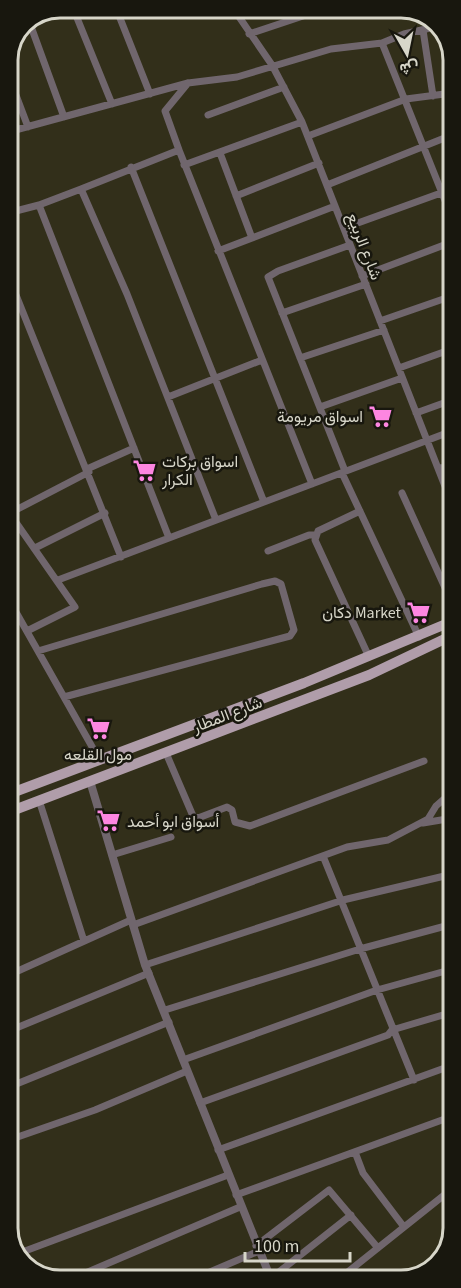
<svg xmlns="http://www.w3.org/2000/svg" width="461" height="1288" font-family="'Source Sans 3',Vazirmatn,sans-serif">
  <rect width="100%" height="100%" fill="#322f1a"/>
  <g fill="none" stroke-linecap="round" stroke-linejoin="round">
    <path stroke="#70666d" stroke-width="7" d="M 73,8 L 112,104
      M 116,8 L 150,94
      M 233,8 L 272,65 L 302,122 L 452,504
      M 29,21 L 64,117
      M 423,30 L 433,96
      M 249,34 L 327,8
      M 382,43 L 452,218
      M 8,74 L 28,127
      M 188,83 L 165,111 L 179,150 L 81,189 L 127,294 L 216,520
      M 208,115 L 284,87
      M 8,132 L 188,83 L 237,77 L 331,49 L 382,43 L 404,34 L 439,26
      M 308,136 L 406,99 L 452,93
      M 179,150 L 312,484
      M 220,153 L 252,238
      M 184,165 L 302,122
      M 131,167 L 264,502
      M 327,185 L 452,135
      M 236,196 L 319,163
      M 39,205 L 169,538
      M 8,213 L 39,205 L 81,189
      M 344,228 L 452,189
      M 218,251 L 335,206
      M 8,275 L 121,557
      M 362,276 L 452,242
      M 282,313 L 366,284
      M 380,321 L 452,296
      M 300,358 L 384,330
      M 399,368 L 452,349
      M 168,397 L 262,360
      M 320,407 L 402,378
      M 416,413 L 452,400
      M 438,468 L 452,467
      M 87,469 L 134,448
      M 345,471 L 268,277 L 278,271 L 350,245
      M 342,473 L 419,637
      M 402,493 L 452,603
      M 8,511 L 75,607 L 27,631
      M 360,511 L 318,531 L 315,540 L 369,657
      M 10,513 L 89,472
      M 35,548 L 105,513
      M 268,551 L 309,535 L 315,535
      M 58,580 L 452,431
      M 8,598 L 99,759
      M 38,651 L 262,584 L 275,581 L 281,584 L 294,630 L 290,636 L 64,697
      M 166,753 L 193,816 L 198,818 L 227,807 L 232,810 L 235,822 L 250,826 L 424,761
      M 39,800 L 84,941
      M 423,823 L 453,818
      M 112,855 L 171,837
      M 323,856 L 414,1080
      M 133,925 L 347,847 L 388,840 L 428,819 L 436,806 L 453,791
      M 145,965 L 343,900 L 453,874
      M 9,975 L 131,920
      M 165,1010 L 360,949 L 453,924
      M 9,1031 L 149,973
      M 183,1060 L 377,990 L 453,969
      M 9,1087 L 169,1022
      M 200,1103 L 388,1035 L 392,1030 L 453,1012
      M 9,1140 L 95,1110 L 187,1071
      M 218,1150 L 453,1065
      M 355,1152 L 363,1173 L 404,1227
      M 236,1195 L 453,1116
      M 256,1246 L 329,1190 L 378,1248
      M 17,1254 L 228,1175
      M 270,1279 L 351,1215
      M 339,1279 L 453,1188
      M 413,1279 L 448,1244
      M 69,1280 L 240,1207
      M 191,1280 L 259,1251"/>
    <path stroke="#70666d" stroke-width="8" d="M 90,781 L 145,965 L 271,1279"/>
    <path stroke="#b09daa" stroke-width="10" d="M 9,794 L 304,683 L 453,621
      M 9,812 L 369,675 L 453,635"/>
  </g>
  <defs>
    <symbol id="supermarket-bare" viewBox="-9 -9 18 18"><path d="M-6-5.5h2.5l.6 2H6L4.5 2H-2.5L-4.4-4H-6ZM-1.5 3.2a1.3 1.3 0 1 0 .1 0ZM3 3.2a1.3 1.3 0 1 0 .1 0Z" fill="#fd86e1" stroke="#18170e" stroke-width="2.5" paint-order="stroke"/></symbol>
  </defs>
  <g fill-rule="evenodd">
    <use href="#supermarket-bare" x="364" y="400" width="33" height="33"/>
    <use href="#supermarket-bare" x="128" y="454" width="33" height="33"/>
    <use href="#supermarket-bare" x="402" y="596" width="33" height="33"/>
    <use href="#supermarket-bare" x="82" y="712" width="33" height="33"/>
    <use href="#supermarket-bare" x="92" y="804" width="33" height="33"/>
  </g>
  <g text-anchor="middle" stroke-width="5" stroke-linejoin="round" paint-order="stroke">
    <g font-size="16" fill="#d7d6c9" stroke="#18170e">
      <text transform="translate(365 246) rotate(69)" y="6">شارع الربيع</text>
      <text transform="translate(227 714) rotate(-21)" y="6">شارع المطار</text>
    </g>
    <g font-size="16" fill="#d7d6c9" stroke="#18170e" text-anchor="end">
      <text x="363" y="422">اسواق مريومة</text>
      <text x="162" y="467" text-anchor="start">اسواق بركات<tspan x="162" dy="18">الكرار</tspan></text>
      <text x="401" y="618">دكان Market</text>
      <text x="98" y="760" text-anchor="middle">مول القلعه</text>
      <text x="127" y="827" text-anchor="start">أسواق ابو أحمد</text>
    </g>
  </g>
  <path d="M0 0H461V1288H0ZM60 18H401A42 42 0 0 1 443 60V1228A42 42 0 0 1 401 1270H60A42 42 0 0 1 18 1228V60A42 42 0 0 1 60 18Z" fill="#18170e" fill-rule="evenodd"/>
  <path fill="none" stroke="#d7d6c9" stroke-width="3" d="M60 18H401A42 42 0 0 1 443 60V1228A42 42 0 0 1 401 1270H60A42 42 0 0 1 18 1228V60A42 42 0 0 1 60 18Z"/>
  <g transform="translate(407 54) rotate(171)" stroke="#18170e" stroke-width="4.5" paint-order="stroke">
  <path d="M0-4.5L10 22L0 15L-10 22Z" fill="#d7d6c9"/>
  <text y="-9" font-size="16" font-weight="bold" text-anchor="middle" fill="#d7d6c9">ش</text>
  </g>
  <path d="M245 1252v9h105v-9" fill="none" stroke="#d7d6c9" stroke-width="3"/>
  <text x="254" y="1252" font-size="18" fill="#d7d6c9" stroke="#18170e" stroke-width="4.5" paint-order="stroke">100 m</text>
</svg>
